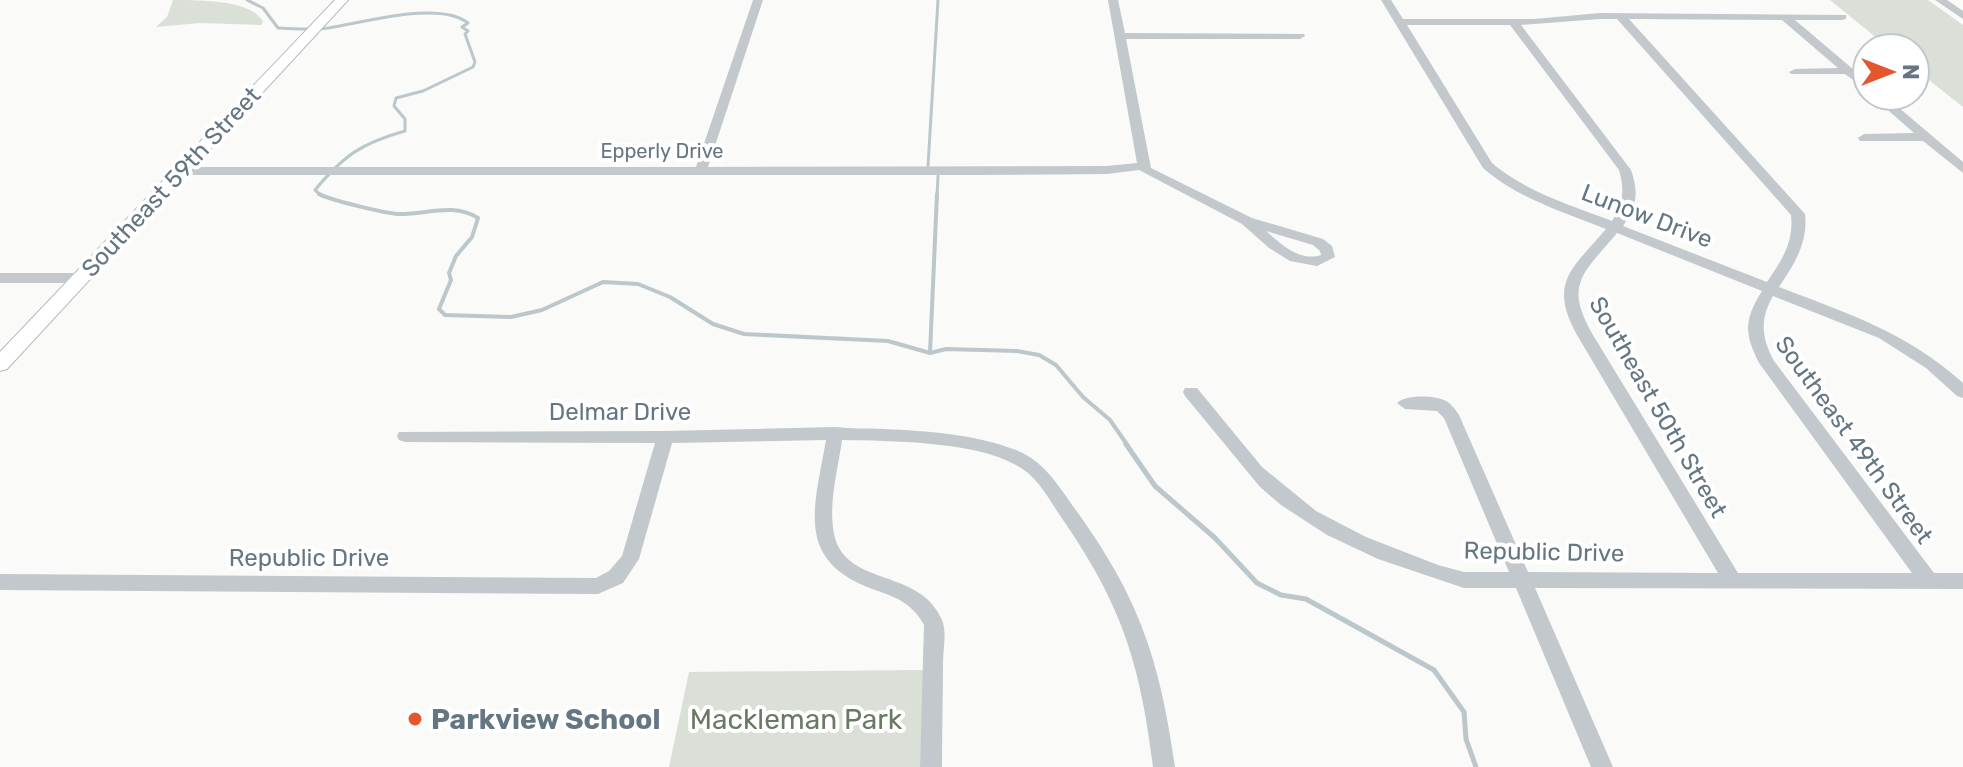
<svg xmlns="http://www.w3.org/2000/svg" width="1963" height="767" font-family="Rubik,sans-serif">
  <rect width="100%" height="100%" fill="#fafaf8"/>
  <path fill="#dadfd7" d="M 173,0 C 200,0 253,0 263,22 L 261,25 L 200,23 L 156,27 L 167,17 Z
    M 1830,0 L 1928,0 L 1963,25 L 1963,107 L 1915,69 L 1915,48 L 1889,48 Z
    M 924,670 L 920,767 L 669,767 L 689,672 Z"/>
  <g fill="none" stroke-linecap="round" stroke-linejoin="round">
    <path stroke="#bbc7cb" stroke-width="3" d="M 247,0 L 263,8 L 278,28 C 295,29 311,30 328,28 C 363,23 439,0 468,23 L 462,27 L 468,31 L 465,34 L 475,62 L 473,67 L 423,91 L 396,98 L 394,106 L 405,119 L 405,131 C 362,143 344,155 315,190 L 322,196
      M 928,166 L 938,0
      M 937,196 L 938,176"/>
    <path stroke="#bbc7cb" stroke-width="4" d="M 319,194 C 330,200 384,213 398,214 C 426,215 452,202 478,218 L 472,237 L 456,256 L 449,273 L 451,280 L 439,309 L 445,315 L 511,317 L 542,310 L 603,282 L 638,284 L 670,297 L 713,324 L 744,334 L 888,341 L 930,353 L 946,349 L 1017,351 L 1039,355 L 1056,365 L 1083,397 L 1110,420 L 1128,446
      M 930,353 L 937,194"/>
    <path stroke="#bbc7cb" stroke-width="5" d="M 1126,444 L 1155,486 L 1215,538 L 1257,583 L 1281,595 L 1306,599 L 1434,670 L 1464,712 L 1466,739 L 1476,767"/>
    <defs>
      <path id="major" d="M 335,0 L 348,0 L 7,369 L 0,371 L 0,352 Z"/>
    </defs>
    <use href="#major" stroke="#b5babe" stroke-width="2"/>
    <path fill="#c3c8cc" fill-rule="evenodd" d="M 753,0 L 763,0 L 708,167 L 1107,166 L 1137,163 L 1108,0 L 1118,0 L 1125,33 L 1304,34 L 1305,36 L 1300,39 L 1126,39 L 1151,168 L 1252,218 L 1323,239 L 1332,246 L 1335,257 L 1317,266 L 1290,261 L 1269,248 L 1242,224 L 1139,170 L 1107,174 L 974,175 L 182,175 L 176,171 L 182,167 L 696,167 ZM 1266,231 L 1313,245 L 1320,251 L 1321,255 C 1299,262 1281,244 1266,231 Z
      M 1381,0 L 1391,0 L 1403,19 L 1534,19 L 1600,13 L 1846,15 L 1846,19 L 1842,20 L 1795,20 L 1867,81 L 1867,90 L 1845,74 L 1791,74 L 1789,72 L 1795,69 L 1838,68 L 1782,20 L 1629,19 L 1805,214 C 1808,243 1795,263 1779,287 C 1849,314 1906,332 1963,383 L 1963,398 L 1957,396 L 1926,368 L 1879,338 L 1773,296 C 1760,319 1761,337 1774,361 L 1934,573 L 1963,573 L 1963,589 L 1535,588 L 1613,767 L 1591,767 L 1516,588 L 1464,588 L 1378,559 L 1327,535 L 1281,505 L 1260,487 L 1185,396 L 1183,392 L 1185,388 L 1197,388 L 1262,467 L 1316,511 L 1366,537 L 1438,565 L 1464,572 L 1509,572 L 1444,418 L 1437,411 L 1405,409 L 1397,403 C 1405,395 1432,395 1444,400 C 1451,403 1455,409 1459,415 L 1528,572 L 1718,573 L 1577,335 C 1548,282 1572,269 1606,229 C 1563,212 1517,198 1483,168 ZM 1600,19 L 1617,19 L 1791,215 C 1794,242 1782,260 1767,282 L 1623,226 C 1637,205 1639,194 1631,170 L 1521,25 ZM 1407,25 L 1510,25 L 1619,170 C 1625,191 1623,203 1612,221 C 1570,205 1526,192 1492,163 ZM 1617,233 L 1762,291 C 1744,320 1744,333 1759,363 L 1912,573 L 1738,573 L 1593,335 C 1563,283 1584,273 1617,233 Z
      M 1935,0 L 1947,0 L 1963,11 L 1963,19 Z
      M 1872,96 L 1885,96 L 1963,162 L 1963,173 L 1923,141 L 1860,141 L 1858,138 L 1864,134 L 1914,133 Z
      M 0,273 L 81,273 L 88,278 L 81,283 L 0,283 Z
      M 835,427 C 851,429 868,428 884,429 C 927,431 974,434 1016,450 C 1044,461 1058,485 1075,509 C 1139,597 1160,660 1175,767 L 1153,767 C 1140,661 1121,603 1059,514 C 1047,496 1036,475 1016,465 C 973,441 891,441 842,440 C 838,470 827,507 835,538 C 849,587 920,568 942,620 C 947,632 943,650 943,663 C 943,697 942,732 942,767 L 920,767 L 924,625 C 913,604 896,597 875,590 C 794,561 814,509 826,440 L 672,443 L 639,559 L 623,583 L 598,594 L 0,590 L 0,574 L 596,578 L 609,571 L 622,556 L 655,443 L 405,442 L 399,440 L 397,436 L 399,432 L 665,431 Z"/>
    <use href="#major" fill="#fff" fill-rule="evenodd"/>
  </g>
  <circle fill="#e4572e" stroke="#fff" stroke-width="3" cx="415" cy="719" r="8"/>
  <g text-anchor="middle" stroke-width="8" stroke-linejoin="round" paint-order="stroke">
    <g font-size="20" fill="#657683" stroke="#fff">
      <text x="662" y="158">Epperly Drive</text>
    </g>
    <g font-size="24" fill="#657683" stroke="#fff">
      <text transform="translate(171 182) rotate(-47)" y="8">Southeast 59th Street</text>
      <text transform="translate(1647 216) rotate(21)" y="8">Lunow Drive</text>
      <text transform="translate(1658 407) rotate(60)" y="8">Southeast 50th Street</text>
      <text x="620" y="420">Delmar Drive</text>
      <text transform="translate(1854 440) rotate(54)" y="8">Southeast 49th Street</text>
      <text transform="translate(1544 552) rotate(1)" y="8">Republic Drive</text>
      <text x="309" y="566">Republic Drive</text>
    </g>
    <g font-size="28" font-weight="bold" fill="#657683" stroke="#fff" text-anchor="start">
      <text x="431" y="729">Parkview School</text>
    </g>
    <g font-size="28" fill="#687a64" stroke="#fff">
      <text x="796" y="729">Mackleman Park</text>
    </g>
  </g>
  <g transform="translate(1891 72) rotate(90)"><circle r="38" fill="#ffffff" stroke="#c1c8cd" stroke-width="2"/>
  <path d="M0-6L14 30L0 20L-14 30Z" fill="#e4572e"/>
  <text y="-12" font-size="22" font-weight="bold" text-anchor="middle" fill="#657683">N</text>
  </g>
</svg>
